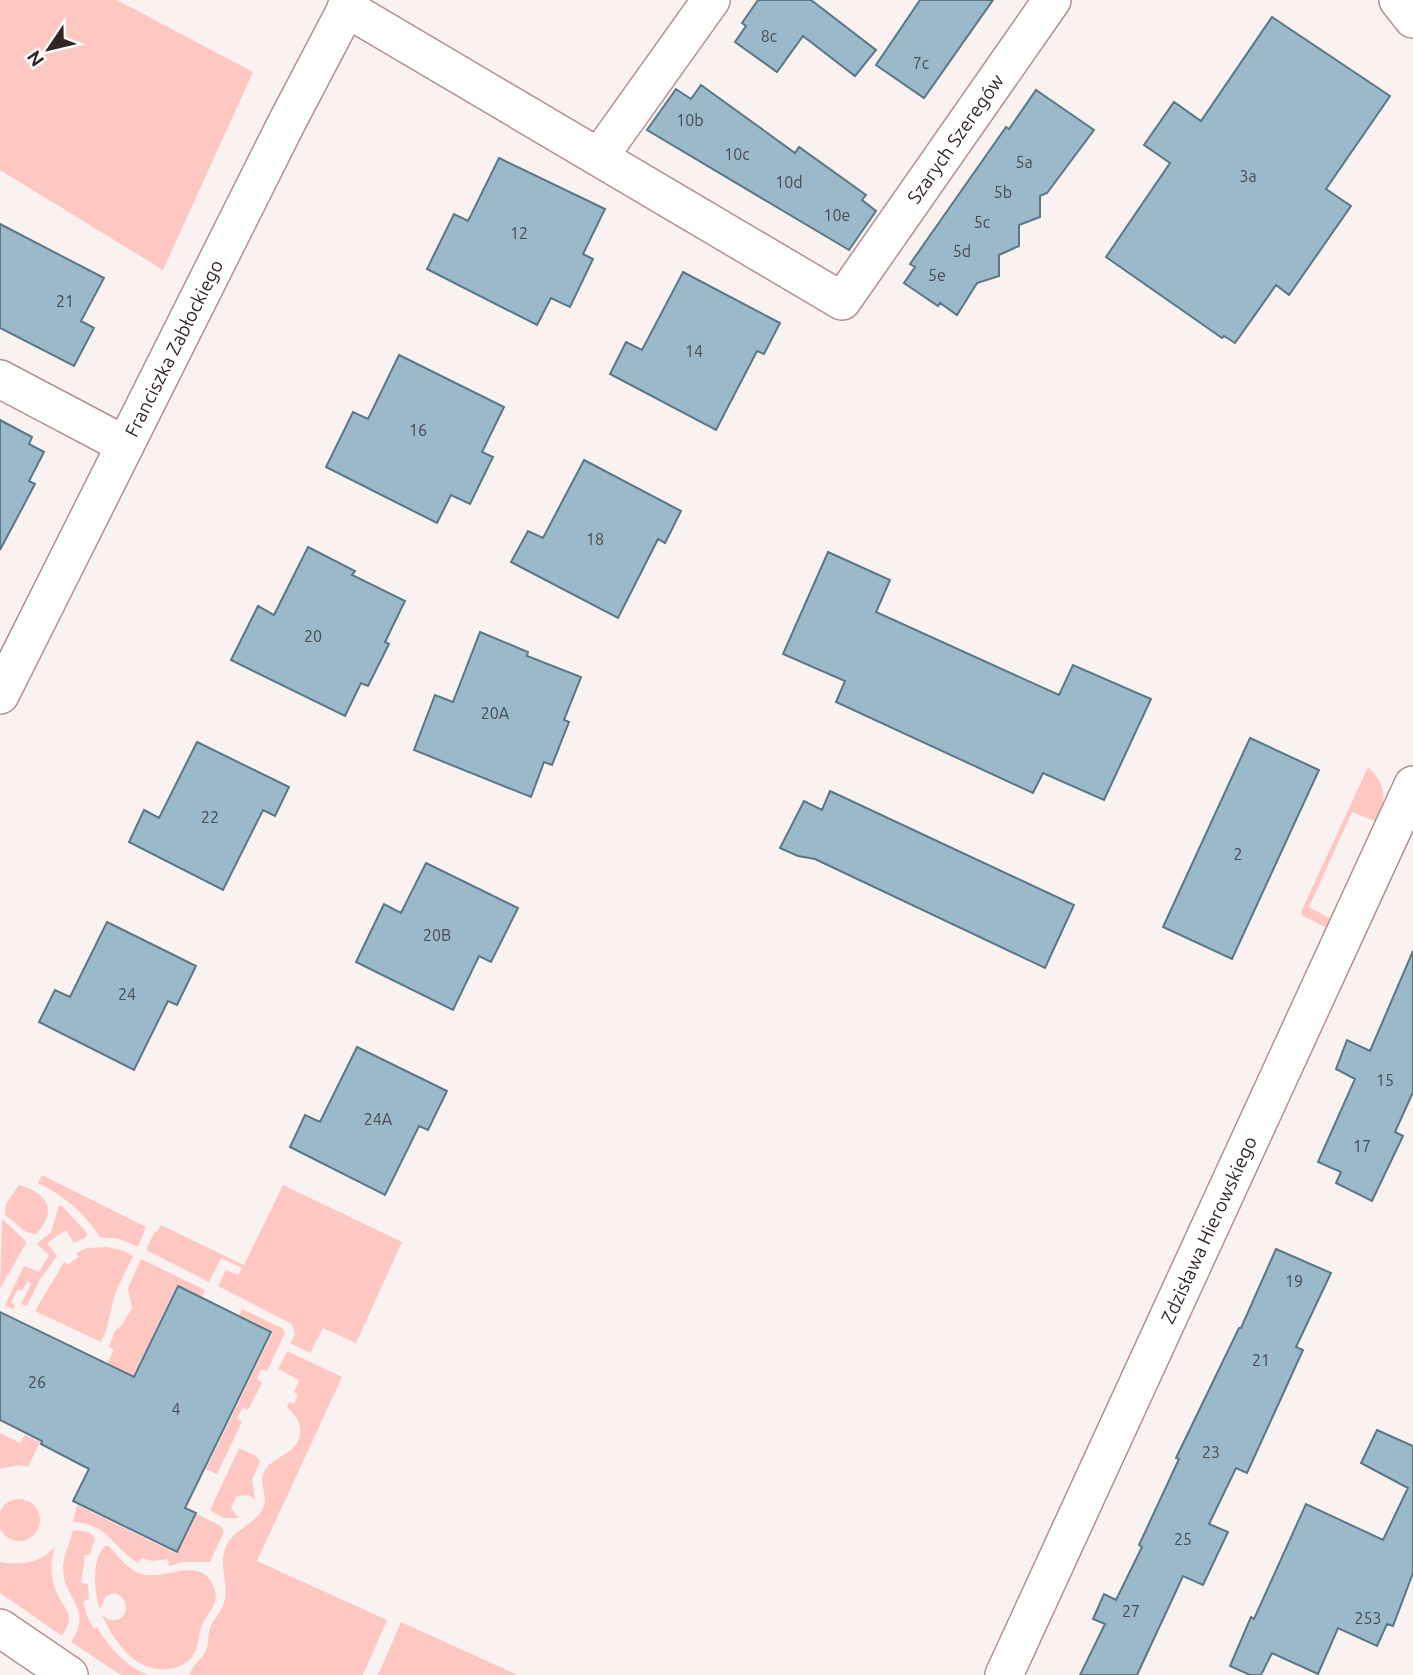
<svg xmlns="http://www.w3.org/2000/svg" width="1413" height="1675" font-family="Ubuntu,sans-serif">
  <rect width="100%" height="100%" fill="#faf2f1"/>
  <path fill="#fec7c2" d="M 0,0 L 117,0 L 253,72 L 163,270 L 0,170 Z
    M 1368,767 C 1385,782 1388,802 1377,822 L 1352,812 L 1309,907 L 1331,919 L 1327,928 L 1303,916 L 1301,912 Z
    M 42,1175 L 146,1227 L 138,1247 L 120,1239 L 100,1237 C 83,1212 66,1197 38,1183 Z
    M 19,1185 C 48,1193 58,1211 36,1234 L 26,1232 L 5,1215 L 6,1204 Z
    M 283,1185 L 402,1242 L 356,1343 L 323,1328 L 310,1353 L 290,1343 L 295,1334 L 292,1324 L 218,1286 L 226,1270 L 238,1275 L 242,1268 L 221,1258 L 209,1282 L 146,1250 L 155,1231 L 157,1232 L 161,1225 L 244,1265 Z
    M 59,1206 L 62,1206 L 87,1233 L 86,1237 L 74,1243 L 66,1230 L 47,1243 L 57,1256 L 40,1279 L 27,1306 L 21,1304 L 31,1284 L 28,1281 L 22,1291 L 18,1289 L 11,1302 L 15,1305 L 13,1309 L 5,1305 L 24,1266 L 39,1272 L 49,1255 L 37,1244 L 51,1232 Z
    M 2,1219 L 25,1240 L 26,1243 L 0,1289 Z
    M 108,1247 L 124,1251 L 133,1256 L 115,1293 L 106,1331 L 101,1342 L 35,1311 L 63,1264 L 65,1262 L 67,1265 L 79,1257 L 76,1253 L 87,1248 Z
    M 141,1259 L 205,1290 L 202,1297 L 177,1285 L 128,1387 L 102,1374 L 114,1350 L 109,1347 L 115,1331 L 122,1325 L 132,1308 L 128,1288 Z
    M 242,1309 L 282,1328 L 285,1333 L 267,1371 L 261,1369 L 257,1379 L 262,1383 L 248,1410 L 243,1408 L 237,1418 L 242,1422 L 217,1474 L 206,1469 L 273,1332 L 239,1315 Z
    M 287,1351 L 342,1377 L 257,1561 L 387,1620 L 363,1675 L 190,1675 C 192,1665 199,1662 204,1654 C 210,1645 207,1636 210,1628 C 214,1617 223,1611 225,1599 C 228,1581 218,1564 226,1546 C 234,1529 255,1525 263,1508 C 269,1496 258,1484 264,1472 C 273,1455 297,1455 300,1434 C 302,1422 294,1414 287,1407 L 289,1402 L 294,1404 L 298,1395 L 294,1392 L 299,1380 L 278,1369 Z
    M 0,1433 L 20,1443 L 25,1435 L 40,1442 L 28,1467 L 19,1465 L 0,1469 Z
    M 239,1448 L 256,1456 L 260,1461 L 252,1480 L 255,1500 L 249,1495 L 237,1496 L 231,1507 L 236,1515 L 240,1518 L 224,1518 L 210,1510 Z
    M-2 1520a21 21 0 1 1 42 0a21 21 0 1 1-42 0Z
    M 77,1505 L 177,1554 L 197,1514 L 221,1526 L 224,1532 L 210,1562 L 183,1562 L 169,1566 L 168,1559 L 152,1561 L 142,1558 L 138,1563 C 112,1547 109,1524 73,1522 Z
    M 73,1530 L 89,1532 L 95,1538 L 90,1555 L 85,1555 L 81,1583 L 88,1584 L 89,1599 L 83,1602 L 87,1616 L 94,1629 L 97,1627 C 110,1648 124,1665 148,1675 L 121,1675 L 71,1642 C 94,1607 63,1600 63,1568 C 63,1554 71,1543 73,1530 Z
    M 105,1546 L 109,1546 C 119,1557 127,1569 141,1574 C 166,1581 199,1555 213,1585 C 221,1603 210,1609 203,1623 C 197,1635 200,1648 191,1658 C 185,1665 177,1668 168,1669 C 135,1673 114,1641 102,1615 C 123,1632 137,1602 115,1593 L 106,1596 L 100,1609 C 94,1591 91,1560 105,1546 Z
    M 55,1547 C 50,1561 50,1576 56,1591 C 64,1611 77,1613 62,1636 L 0,1593 L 0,1562 C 23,1565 38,1564 55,1547 Z
    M 401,1622 L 518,1675 L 378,1675 Z"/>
  <path fill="#9abacb" stroke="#597786" stroke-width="2" d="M 758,0 L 811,0 L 876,50 L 855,76 L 803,36 L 777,72 L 735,42 L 746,26 L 742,23 Z
    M 920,0 L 993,0 L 924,98 L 876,65 Z
    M 1272,17 L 1390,96 L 1326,189 L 1351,206 L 1289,295 L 1276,285 L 1235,343 L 1224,336 L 1222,338 L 1106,257 L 1170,163 L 1144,145 L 1174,102 L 1201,121 Z
    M 701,85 L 795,153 L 799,147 L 866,195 L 862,200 L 876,211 L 849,250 L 647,130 L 676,89 L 691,99 Z
    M 1036,90 L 1094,130 L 1047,193 L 1040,196 L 1040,217 L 1019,225 L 1019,246 L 999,255 L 999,276 L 977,283 L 957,315 L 940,303 L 938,306 L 904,283 L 915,267 L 910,264 L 1006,127 L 1009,129 Z
    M 499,158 L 605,209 L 583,254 L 593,259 L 570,307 L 551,298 L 537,325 L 427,269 L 454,214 L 468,221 Z
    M 0,224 L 104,278 L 81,321 L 94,328 L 74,366 L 0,328 Z
    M 683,272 L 780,323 L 764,354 L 757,351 L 716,430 L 610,374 L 626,342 L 642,350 Z
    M 399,355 L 504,407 L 482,452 L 493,457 L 470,504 L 451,495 L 437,523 L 326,467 L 353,412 L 368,419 Z
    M 0,420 L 32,437 L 29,444 L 44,452 L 29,481 L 35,484 L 0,550 Z
    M 584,460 L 681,511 L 665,543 L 658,539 L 618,618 L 511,562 L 528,531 L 543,538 Z
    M 308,547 L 355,571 L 352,575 L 405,601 L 385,642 L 389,644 L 368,686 L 361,683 L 345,716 L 231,660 L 258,606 L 274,615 Z
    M 828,552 L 890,580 L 876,612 L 1059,695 L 1073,665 L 1151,699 L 1104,800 L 1043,773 L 1033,793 L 836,702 L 845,681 L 783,654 Z
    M 480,632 L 528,652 L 527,656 L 581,677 L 564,720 L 569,722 L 552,765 L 544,762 L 531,797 L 414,750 L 435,695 L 453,702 Z
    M 1250,738 L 1319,770 L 1232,959 L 1163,927 Z
    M 197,742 L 289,787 L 275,816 L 263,810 L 223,890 L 129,842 L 144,810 L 159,818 Z
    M 830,791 L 1074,905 L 1045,968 L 815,859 L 798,856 L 780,848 L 804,801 L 822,810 Z
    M 426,863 L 518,908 L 491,962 L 479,956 L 453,1010 L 356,962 L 384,904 L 401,913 Z
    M 107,922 L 196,966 L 177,1005 L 168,1001 L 134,1070 L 39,1022 L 55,990 L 70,997 Z
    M 1413,951 L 1413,1092 L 1395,1132 L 1403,1136 L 1372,1201 L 1336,1183 L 1341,1172 L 1318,1162 L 1355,1079 L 1336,1069 L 1347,1040 L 1370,1051 Z
    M 357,1047 L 447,1091 L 428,1130 L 419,1126 L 385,1195 L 290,1147 L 305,1115 L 320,1122 Z
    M 1276,1249 L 1331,1273 L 1296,1347 L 1303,1350 L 1247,1473 L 1236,1468 L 1209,1524 L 1228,1532 L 1203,1585 L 1183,1576 L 1137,1675 L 1080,1675 L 1105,1624 L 1093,1619 L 1104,1594 L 1116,1600 L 1142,1547 L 1139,1545 L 1179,1459 L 1176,1458 L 1239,1328 L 1241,1328 Z
    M 178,1286 L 271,1332 L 185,1508 L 196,1513 L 177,1552 L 73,1501 L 89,1469 L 41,1444 L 42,1441 L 0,1420 L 0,1312 L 134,1377 Z
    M 1377,1430 L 1413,1446 L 1413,1573 L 1393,1626 L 1387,1624 L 1377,1646 L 1338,1628 L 1318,1674 L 1272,1653 L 1261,1675 L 1250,1675 L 1230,1666 L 1251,1617 L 1254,1619 L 1306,1504 L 1383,1540 L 1408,1488 L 1361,1463 Z"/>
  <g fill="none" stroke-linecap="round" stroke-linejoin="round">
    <defs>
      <g id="minor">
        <path d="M 1398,0 L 1413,19"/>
        <path id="s1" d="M 346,8 L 842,301 L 1052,0"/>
        <path d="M 599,157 L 711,0"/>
        <path d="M 0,379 L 125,445"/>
        <path id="s2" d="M 0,695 L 287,122 L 351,0"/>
        <path d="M 0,1628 L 69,1675"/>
        <path id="s3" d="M 1004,1675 L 1413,785"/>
      </g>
    </defs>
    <use href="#minor" stroke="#b2908d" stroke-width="40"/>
    <use href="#minor" stroke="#fff" stroke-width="37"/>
  </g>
  <g text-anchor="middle" stroke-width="6" stroke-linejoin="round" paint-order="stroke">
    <g font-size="16" fill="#4c4a4d">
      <text x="769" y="42">8c</text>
      <text x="921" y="69">7c</text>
      <text x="690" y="126">10b</text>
      <text x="737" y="160">10c</text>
      <text x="1024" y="168">5a</text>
      <text x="1248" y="182">3a</text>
      <text x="789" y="188">10d</text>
      <text x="1003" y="198">5b</text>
      <text x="837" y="221">10e</text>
      <text x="982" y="228">5c</text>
      <text x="519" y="239">12</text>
      <text x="962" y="257">5d</text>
      <text x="937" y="281">5e</text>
      <text x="65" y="307">21</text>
      <text x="694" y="357">14</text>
      <text x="418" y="436">16</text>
      <text x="595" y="545">18</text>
      <text x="313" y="642">20</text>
      <text x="495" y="719">20A</text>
      <text x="210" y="823">22</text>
      <text x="1238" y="860">2</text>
      <text x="437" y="941">20B</text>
      <text x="127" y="1000">24</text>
      <text x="1385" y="1086">15</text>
      <text x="378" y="1125">24A</text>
      <text x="1362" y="1152">17</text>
      <text x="1294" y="1287">19</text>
      <text x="1261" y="1366">21</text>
      <text x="37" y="1388">26</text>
      <text x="176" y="1415">4</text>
      <text x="1211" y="1458">23</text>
      <text x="1183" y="1545">25</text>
      <text x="1131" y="1617">27</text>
      <text x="1368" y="1624">253</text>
    </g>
    <g font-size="19" fill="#322523" stroke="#fff">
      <text dy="7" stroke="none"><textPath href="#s1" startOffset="774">Szarych Szeregów</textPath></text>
      <text dy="7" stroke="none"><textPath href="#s2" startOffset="388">Franciszka Zabłockiego</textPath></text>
      <text dy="7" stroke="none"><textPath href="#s3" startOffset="490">Zdzisława Hierowskiego</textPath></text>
    </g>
  </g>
  <g transform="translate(49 49) rotate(235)" stroke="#ffffff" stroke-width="5" paint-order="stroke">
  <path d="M0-5L12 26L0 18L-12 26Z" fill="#322523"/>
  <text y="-10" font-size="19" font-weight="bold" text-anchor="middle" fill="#322523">N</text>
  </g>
</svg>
